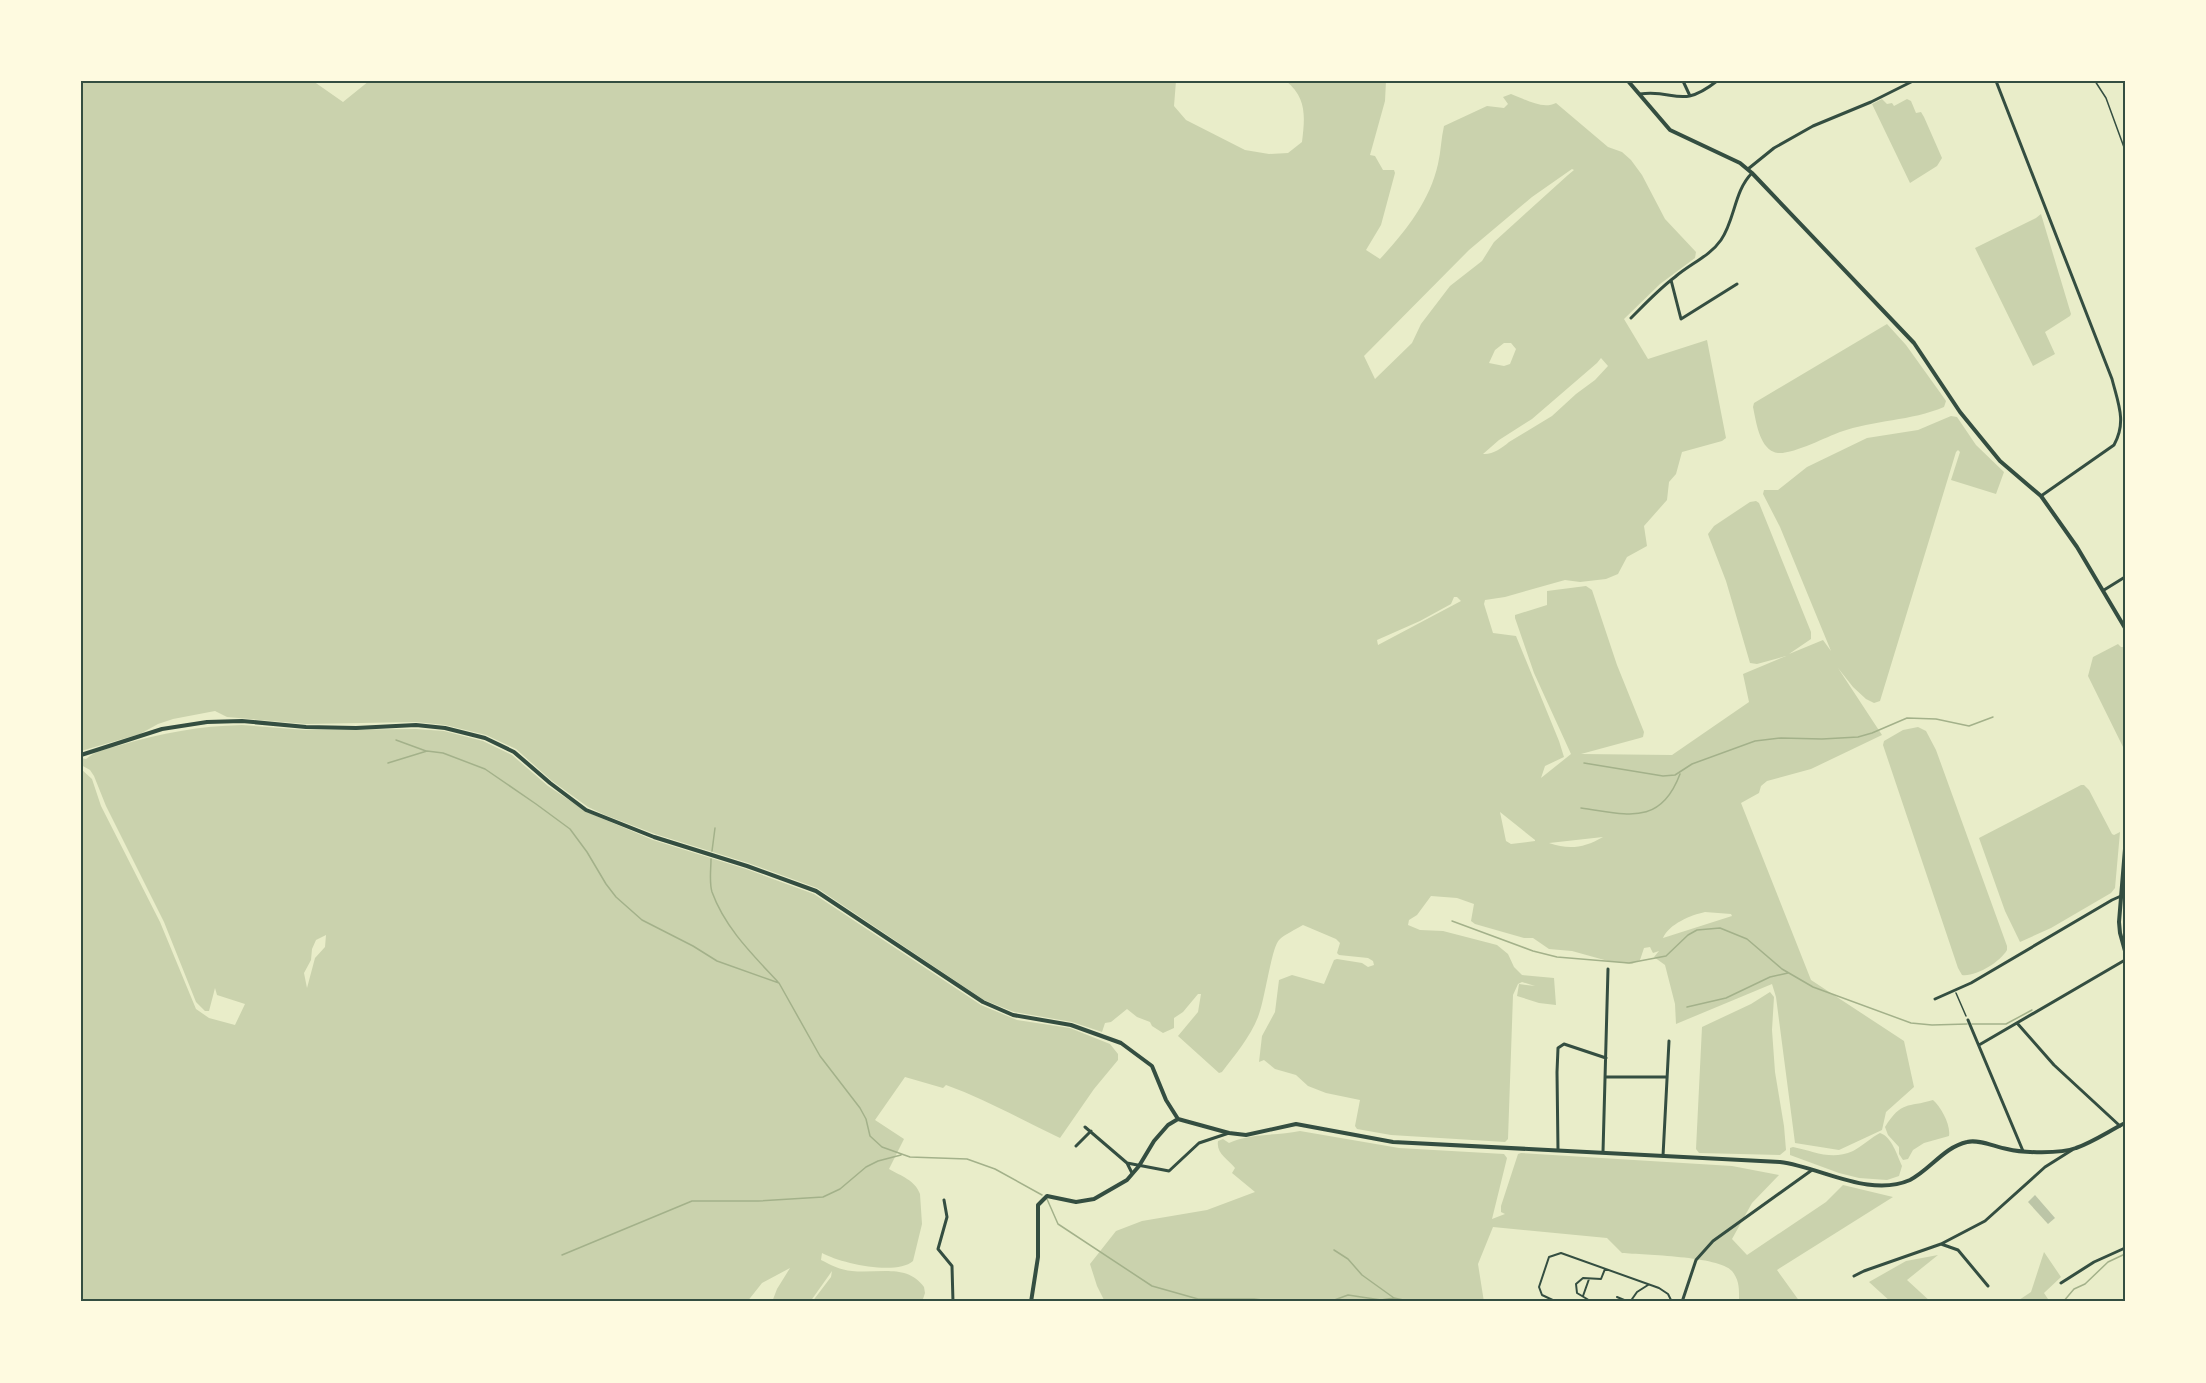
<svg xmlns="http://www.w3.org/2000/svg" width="2206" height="1383" font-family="'Golos Text',sans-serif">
  <rect width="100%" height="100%" fill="#e9edc9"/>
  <path fill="#cad2ad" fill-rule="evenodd" d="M 81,81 L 313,81 L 343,102 L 369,81 L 1176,81 L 1174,106 L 1186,120 L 1245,150 L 1269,154 L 1288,153 L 1302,142 C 1305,117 1307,98 1286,81 L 1386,81 L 1385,101 L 1370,155 L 1375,156 L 1383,170 L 1394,170 L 1395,173 L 1381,225 L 1366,250 L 1380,259 C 1405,232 1430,201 1438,164 C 1441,151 1441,139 1444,126 L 1487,106 L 1504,108 L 1508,104 L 1503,97 L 1511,94 C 1525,99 1542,110 1556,103 L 1608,147 L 1622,152 L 1631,160 L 1642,175 L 1665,219 L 1696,252 L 1695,258 L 1660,284 L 1624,319 L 1648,359 L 1707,340 L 1726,438 L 1722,441 L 1682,452 L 1676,474 L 1669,482 L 1667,500 L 1644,526 L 1647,546 L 1627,557 L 1618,574 L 1606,579 L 1580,582 L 1565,580 L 1505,597 L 1485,600 L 1484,604 L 1493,633 L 1516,636 L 1559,741 L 1564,757 L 1545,766 L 1541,778 L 1571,754 L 1534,673 L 1515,618 L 1515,615 L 1547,605 L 1547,591 L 1586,586 L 1592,590 L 1617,665 L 1644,732 L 1643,737 L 1640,738 L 1581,754 L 1672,755 L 1749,702 L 1743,674 L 1786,656 L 1757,664 L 1750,663 L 1726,581 L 1709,537 L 1708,534 L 1714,526 L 1750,502 L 1756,501 L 1759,503 L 1811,632 L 1811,639 L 1789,654 L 1823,640 L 1831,651 L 1780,527 L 1763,494 L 1764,490 L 1778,490 L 1807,467 L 1867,438 L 1918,430 L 1951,416 L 1957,417 L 1976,445 L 2004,472 L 1996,494 L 1951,480 L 1960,452 L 1958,450 L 1956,452 L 1880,701 L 1874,703 L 1866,699 L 1853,687 L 1838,668 L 1882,735 L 1811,769 L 1767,781 L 1761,786 L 1759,793 L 1741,803 L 1811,980 L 1904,1041 L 1914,1087 L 1886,1112 L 1882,1130 L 1839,1150 L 1795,1143 L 1776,997 L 1772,984 L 1676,1024 L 1675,1004 L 1665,965 L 1654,957 L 1659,951 L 1653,953 L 1650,947 L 1644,948 L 1640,960 L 1632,964 L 1608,961 L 1572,951 L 1549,949 L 1533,938 L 1524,938 L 1475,924 L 1471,921 L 1474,904 L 1457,898 L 1431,896 L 1417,915 L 1409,920 L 1408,925 L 1420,930 L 1443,931 L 1497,945 L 1508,954 L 1514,967 L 1522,975 L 1554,978 L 1556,1005 L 1539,1003 L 1517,996 L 1519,984 L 1535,986 L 1522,982 L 1518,984 L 1513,995 L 1508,1139 L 1505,1142 L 1391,1135 L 1357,1129 L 1355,1126 L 1360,1100 L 1326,1093 L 1308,1086 L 1296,1075 L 1275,1069 L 1264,1060 L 1259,1062 L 1262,1036 L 1275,1012 L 1279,980 L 1292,975 L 1324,984 L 1334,960 L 1337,959 L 1362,963 L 1368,967 L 1374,965 L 1373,961 L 1368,958 L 1339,955 L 1337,953 L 1340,943 L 1336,939 L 1303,925 C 1295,930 1285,934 1279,940 C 1271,949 1265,1000 1258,1017 C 1250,1037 1235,1055 1222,1072 L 1219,1073 L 1178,1036 L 1198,1012 L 1201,994 L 1198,994 L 1183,1012 L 1174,1018 L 1174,1028 L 1163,1033 L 1152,1026 L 1150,1022 L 1137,1017 L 1127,1009 L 1111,1022 L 1105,1023 L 1102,1032 L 1072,1022 L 1014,1012 L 984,1000 L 817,888 L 748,863 L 655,834 L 605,815 L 588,807 L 552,781 L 516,749 L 486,735 L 445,725 L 416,722 L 306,724 L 227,717 L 215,711 L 173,719 L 158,724 L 140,734 L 81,751 ZM 1572,169 L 1574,170 L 1568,175 L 1494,242 L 1482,261 L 1450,286 L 1421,324 L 1412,343 L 1375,379 L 1364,356 L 1469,250 L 1532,197 ZM 1504,343 L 1511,343 L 1516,349 L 1510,364 L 1504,366 L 1489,363 L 1495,350 ZM 1601,358 L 1608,366 L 1595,380 L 1576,394 L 1552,416 L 1509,442 C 1502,448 1492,455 1483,454 L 1499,440 L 1532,419 L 1597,363 ZM 1454,597 L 1457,597 L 1461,601 L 1378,645 L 1377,640 L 1420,621 L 1451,604 ZM 1500,812 L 1535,840 L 1535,841 L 1511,844 L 1506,841 ZM 1603,837 C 1584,848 1569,850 1549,843 ZM 1705,912 L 1731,914 L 1732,916 L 1663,938 C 1669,924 1691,915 1705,912 Z
    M 1882,99 L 1887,104 L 1892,103 L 1894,106 L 1907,99 L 1911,101 L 1916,113 L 1921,112 L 1924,117 L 1942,158 L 1937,166 L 1910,183 L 1872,104 Z
    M 2041,214 L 2071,314 L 2070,316 L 2045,332 L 2055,354 L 2033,366 L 1975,248 L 2036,218 Z
    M 1887,324 L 1906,345 L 1944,398 L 1946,401 L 1944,407 C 1911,421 1874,420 1840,432 C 1826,437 1786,458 1774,452 C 1759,446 1756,421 1753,407 L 1754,403 Z
    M 2118,644 L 2121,647 L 2125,647 L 2125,751 L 2088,676 L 2093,657 Z
    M 242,725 L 306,730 L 416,729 L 444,731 L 483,741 L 512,755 L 548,786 L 587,812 L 653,840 L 746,869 L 814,894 L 981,1005 L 1017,1020 L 1070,1028 L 1110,1044 L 1118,1054 L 1118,1060 L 1094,1089 L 1060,1138 C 1022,1120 985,1099 946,1085 L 943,1088 L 905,1077 L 875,1120 L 904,1139 L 889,1169 C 901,1176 915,1180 920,1194 L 922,1224 L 913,1261 C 896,1276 840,1263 822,1253 L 821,1260 C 831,1265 840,1270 852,1271 C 877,1274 907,1263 924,1287 L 925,1293 L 922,1302 L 812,1302 L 831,1277 L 832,1271 L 810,1302 L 772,1302 L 777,1289 L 790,1268 L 762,1283 L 747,1302 L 81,1302 L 81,769 L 92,779 L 101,806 L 160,922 L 196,1009 L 209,1018 L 235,1025 L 245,1004 L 217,995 L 215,988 L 209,1011 L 205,1011 L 196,1002 L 164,922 L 106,806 L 94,776 L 90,770 L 81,765 L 81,758 L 86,759 C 95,751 109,748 121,745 C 161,733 200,726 242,725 ZM 326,935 L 325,947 L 315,958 L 307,988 L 304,973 L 311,960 L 312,949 L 316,940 Z
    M 1918,727 L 1926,731 L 1936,750 L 2007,946 L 2007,950 C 2000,962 1976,977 1962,975 L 1958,968 L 1883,745 L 1884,741 L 1903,730 Z
    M 2081,785 L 2084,785 L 2089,790 L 2112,834 L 2114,835 L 2120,832 L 2115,888 L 2111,893 L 2051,928 L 2020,942 L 2005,911 L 1979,838 Z
    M 1770,992 L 1774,997 L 1772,1030 L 1775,1072 L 1784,1126 L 1786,1150 L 1780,1155 L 1699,1153 L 1696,1149 L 1702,1027 L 1751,1004 Z
    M 1933,1100 C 1941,1107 1951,1125 1949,1136 L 1924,1143 L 1913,1150 L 1908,1159 L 1903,1160 L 1899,1154 L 1899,1147 L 1888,1135 L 1885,1127 C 1902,1100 1907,1108 1933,1100 Z
    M 1300,1131 L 1399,1148 L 1504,1154 L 1507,1158 L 1492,1219 L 1505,1214 L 1501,1212 L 1501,1206 L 1518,1154 L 1521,1153 L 1732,1166 L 1779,1175 L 1752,1203 L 1732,1239 L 1747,1255 L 1826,1202 L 1843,1185 L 1893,1197 L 1777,1270 L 1800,1302 L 1739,1302 C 1739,1290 1740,1281 1732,1271 C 1719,1256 1644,1255 1622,1253 L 1607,1238 L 1493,1227 L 1478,1264 L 1484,1302 L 1105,1302 L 1097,1286 L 1090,1264 L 1116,1231 L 1142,1221 L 1207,1210 L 1255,1192 L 1232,1173 L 1235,1168 C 1228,1159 1216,1154 1218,1141 L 1223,1139 L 1229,1143 C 1250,1133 1277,1136 1300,1131 Z
    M 1880,1133 C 1892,1137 1897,1155 1902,1166 L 1899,1176 L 1887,1180 L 1859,1178 L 1839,1173 L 1790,1155 L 1790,1148 L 1793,1147 C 1814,1151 1831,1161 1853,1151 C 1862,1146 1872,1137 1880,1133 Z
    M 2044,1252 L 2061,1277 L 2044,1293 L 2050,1302 L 2016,1302 L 2031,1292 Z
    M 1938,1255 L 1907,1280 L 1931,1302 L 1891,1302 L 1869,1282 L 1906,1261 Z"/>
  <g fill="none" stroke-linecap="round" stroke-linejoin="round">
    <path stroke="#a3b18a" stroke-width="1.5" d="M 396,740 L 426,751
      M 388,763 L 427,751 L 443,753 L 485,769 L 536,804 L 570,829 L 587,852 L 606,884 L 616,897 L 642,920 L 693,946 L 717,961 L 779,983 L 820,1056 L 860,1108 L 866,1119 L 870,1136 L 882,1147 L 910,1157 L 967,1159 L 995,1169 L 1042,1195
      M 1584,763 L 1663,776 L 1675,775 L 1692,764 L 1755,741 L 1781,738 L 1822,739 L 1858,737 L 1872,733 L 1907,718 L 1936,719 L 1969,726 L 1993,717
      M 1581,808 C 1627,814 1660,827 1680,774
      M 712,851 L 715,828
      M 711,859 C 711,869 709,882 712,892 C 725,928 753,955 778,982
      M 1452,921 L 1533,951 L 1557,957 L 1629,963 L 1666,956 L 1688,935 L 1697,930 L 1720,928 L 1747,939 L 1782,969 L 1813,987 L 1911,1023 L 1932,1025 L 1967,1024
      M 1687,1007 L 1726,998 L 1770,977 L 1788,973
      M 1972,1024 L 2006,1024 L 2032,1010
      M 1047,1199 L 1058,1224 L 1152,1286 L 1198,1299 L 1254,1299 L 1280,1302
      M 1334,1250 L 1348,1259 L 1362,1275 L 1394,1298
      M 562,1255 L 692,1201 L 758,1201 L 823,1197 L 840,1189 L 866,1167 L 878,1161 L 901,1155
      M 1329,1302 L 1348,1295 L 1381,1300 L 1394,1298 L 1413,1302
      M 2063,1302 L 2074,1289 L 2085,1284 L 2108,1262 L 2125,1254"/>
  </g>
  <path fill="#bcc5a7" d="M 2035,1195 L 2055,1218 L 2048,1224 L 2028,1202 Z"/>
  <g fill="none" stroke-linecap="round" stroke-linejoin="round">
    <path stroke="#344e41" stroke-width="1.5" d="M 2095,81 L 2106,98 L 2125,150
      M 1956,993 L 1966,1016"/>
    <path stroke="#344e41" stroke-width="2" d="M 1583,1296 L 1589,1279
      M 1617,1297 L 1629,1302
      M 1557,1302 L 1542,1295 L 1539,1287 L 1549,1257 L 1561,1253 L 1659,1288 L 1668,1294 L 1672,1302
      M 1592,1302 L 1577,1293 L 1576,1284 L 1583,1278 L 1601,1279 L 1605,1269
      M 1630,1302 L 1637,1292 L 1648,1285"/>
    <path stroke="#344e41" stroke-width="3" d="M 1683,81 L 1690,96
      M 1996,81 L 2112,379 C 2118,403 2127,422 2114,445 L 2041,496
      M 1640,94 C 1676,89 1680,110 1717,81
      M 1748,169 L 1774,148 L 1813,126 L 1871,102 L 1913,81
      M 1671,280 L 1681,319 L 1737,284
      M 1631,318 C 1645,304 1659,289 1675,277 C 1690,264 1710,256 1721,240 C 1735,220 1734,191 1752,173
      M 2104,590 L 2125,577
      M 1935,999 L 1971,983 L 2112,900 L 2121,896
      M 1968,1020 L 2023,1151
      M 2017,1023 L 2054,1065 L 2120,1126
      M 1979,1045 L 2125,960
      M 1606,1077 L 1667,1077
      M 1085,1127 L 1127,1163 L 1169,1171 L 1199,1143 L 1229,1133
      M 1076,1146 L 1091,1131
      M 1558,1150 L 1557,1072 L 1558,1048 L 1564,1044 L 1606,1058
      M 1603,1152 L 1608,969
      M 1663,1156 L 1669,1041
      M 1127,1163 L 1132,1173
      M 944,1200 L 947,1217 L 938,1249 L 952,1266 L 953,1302
      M 1941,1244 L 1958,1250 L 1988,1286
      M 1854,1276 L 1864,1271 L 1941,1244 L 1985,1221 L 2045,1167 L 2072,1150
      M 2061,1283 L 2094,1262 L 2125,1248
      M 1682,1302 L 1696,1260 L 1713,1241 L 1812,1170"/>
    <path stroke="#344e41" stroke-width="4" d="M 81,755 L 162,729 L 207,722 L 242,721 L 306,727 L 356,728 L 416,725 L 445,728 L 485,738 L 514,752 L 550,783 L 586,810 L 654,837 L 747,866 L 816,891 L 983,1002 L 1013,1015 L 1071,1025 L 1121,1043 L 1152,1066 L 1166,1100 L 1178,1119
      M 1178,1119 L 1229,1133 L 1246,1135 L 1296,1124 L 1393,1142 L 1780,1162 C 1821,1167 1869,1198 1910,1180 C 1930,1170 1944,1147 1967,1142 C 1979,1139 1995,1147 2007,1149 C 2023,1153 2061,1154 2076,1148 C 2093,1142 2109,1131 2125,1123
      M 1031,1302 L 1038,1257 L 1038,1205 L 1047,1196 L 1076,1202 L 1094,1199 L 1127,1180 L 1139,1166 L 1154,1141 L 1168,1125 L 1178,1119"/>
    <path stroke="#344e41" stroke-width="4" d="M 1628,81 L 1670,130 L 1740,163 L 1752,173 L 1914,343 L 1960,412 L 2000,461 L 2041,496 L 2077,547 L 2125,628
      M 2125,849 L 2119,922 L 2120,933 L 2125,951"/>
  </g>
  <rect width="2206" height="1383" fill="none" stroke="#fefae0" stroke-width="165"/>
  <rect x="82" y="82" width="2042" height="1218" fill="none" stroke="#344e41" stroke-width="2"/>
</svg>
